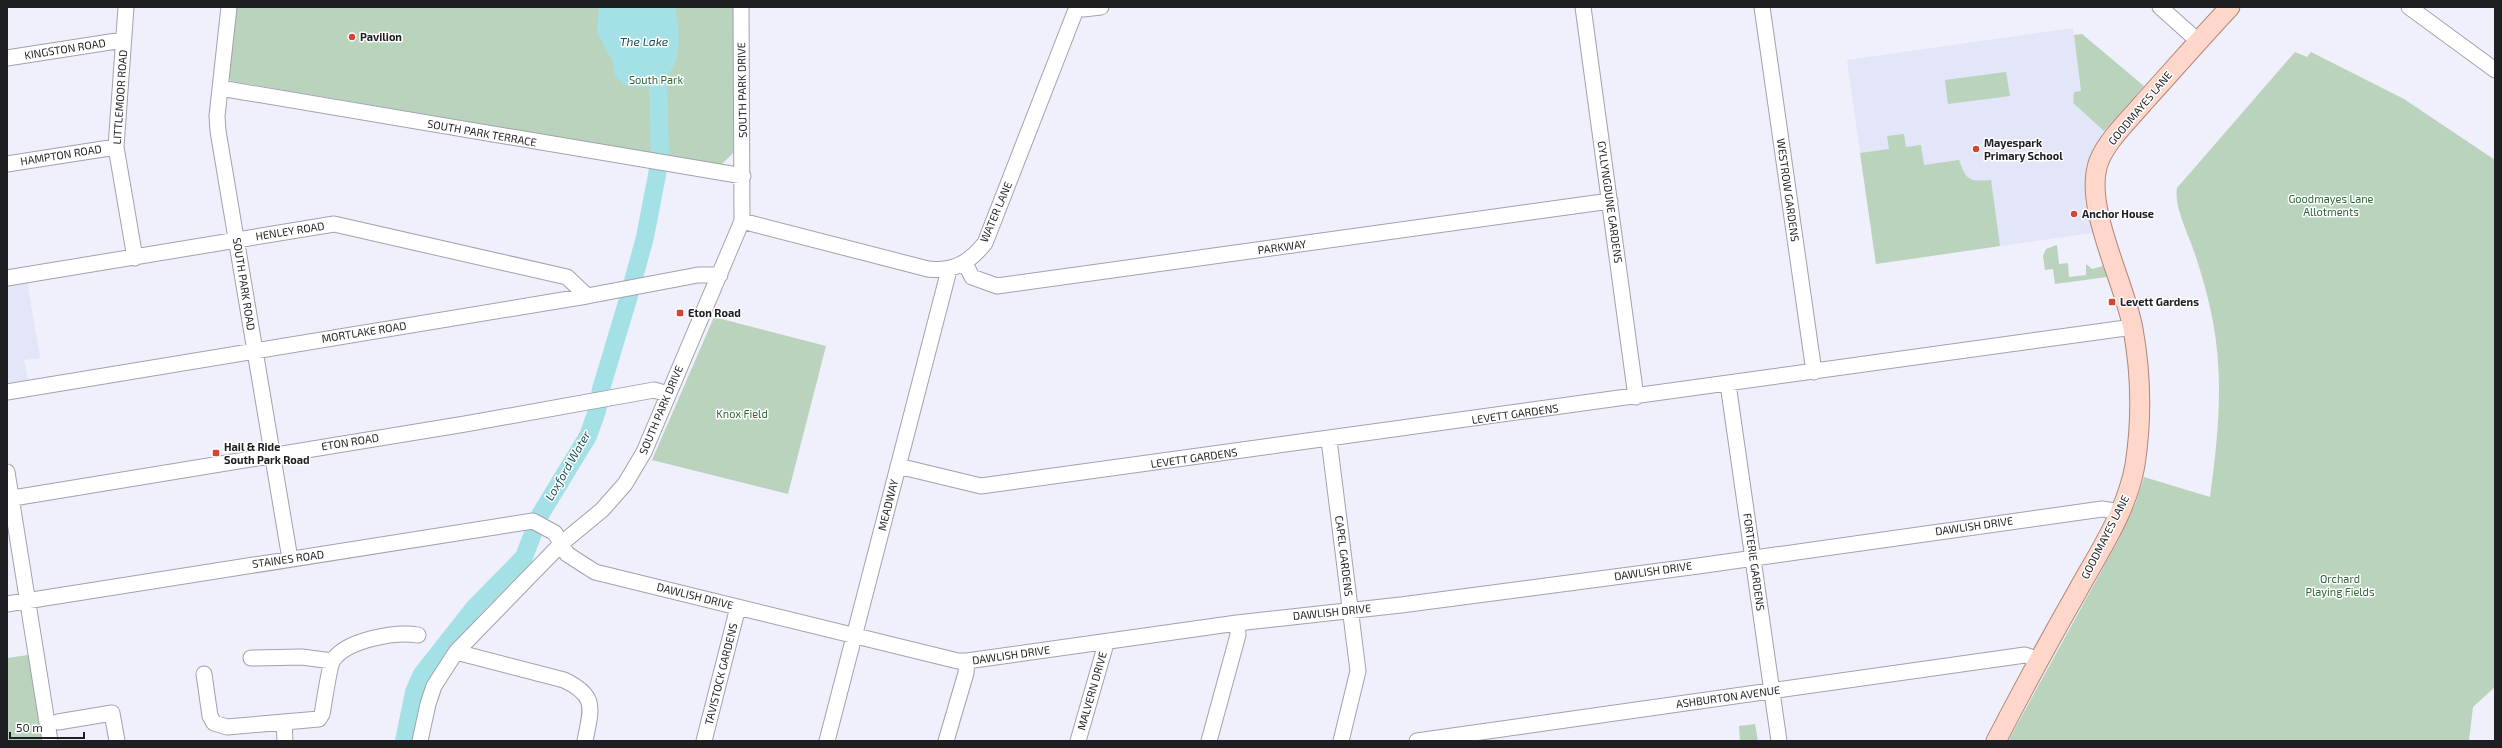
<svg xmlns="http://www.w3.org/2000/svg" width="2502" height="748" font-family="'Exo 2',sans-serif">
  <rect width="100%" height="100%" fill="#eff0fb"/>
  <path fill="#e3e5f8" d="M 2073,28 L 2081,91 L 2073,103 L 2104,131 L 2089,158 L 2085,172 L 2085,201 L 2092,233 L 1876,264 L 1847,60 Z
    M 27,281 L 40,358 L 24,360 L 28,380 L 7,383 L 7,284 Z"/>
  <path fill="#bad3bc" d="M 237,7 L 733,7 L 733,153 L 721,165 L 231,81 L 229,78 Z
    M 2082,34 L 2144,86 L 2104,131 L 2073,103 L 2074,92 L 2081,91 L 2074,35 Z
    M 2295,52 L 2307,57 L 2311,52 L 2404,99 L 2495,160 L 2495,687 L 2473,707 L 2469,741 L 2008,741 L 2118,541 L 2136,502 L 2144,477 L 2210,497 C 2218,439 2224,380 2213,322 C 2209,299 2202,276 2195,254 C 2189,235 2174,208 2177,188 Z
    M 2006,72 L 2010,96 L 1948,104 L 1945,80 Z
    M 1904,134 L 1906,147 L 1921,145 L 1924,165 L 1959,160 C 1966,180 1969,182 1991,180 L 2000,246 L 1876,264 L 1860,153 L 1889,149 L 1887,136 Z
    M 2057,245 L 2059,264 L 2068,263 L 2069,277 L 2086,275 L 2086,264 L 2092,269 L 2103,266 L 2107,277 L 2055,284 L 2053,269 L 2045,270 L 2043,256 L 2046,249 Z
    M 714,317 L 826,346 L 788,494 L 652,460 Z
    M 28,655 L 32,665 L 44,741 L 7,741 L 7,658 Z
    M 1755,724 L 1758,741 L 1740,741 L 1739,726 Z"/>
  <path fill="#a3e1e7" d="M 599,7 L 675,7 C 681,33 684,76 651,86 C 644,88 634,86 626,86 L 615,76 L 613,62 L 597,33 Z"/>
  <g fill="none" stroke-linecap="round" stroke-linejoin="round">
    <path stroke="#a3e1e7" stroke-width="18" d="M 404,741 L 414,692 L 422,674 L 474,608 L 524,557 L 540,515 L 588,436 L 597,411 L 601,389 L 629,296 L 645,237 L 657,175 L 660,153 L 658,83"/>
    <defs>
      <path id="minor" d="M 126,7 L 116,147 L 135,258
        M 229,7 L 217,116 L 218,131 L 290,559
        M 1077,7 L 1083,9 L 1101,7
        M 1583,7 L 1636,397
        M 1762,7 L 1814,372
        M 2160,7 L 2198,41
        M 2409,7 L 2495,70
        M 7,58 L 123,40
        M 220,88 L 743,176
        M 7,164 L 116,147
        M 742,221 L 928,269 C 953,272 969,263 985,243 L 1077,7
        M 965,263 L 972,277 L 997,286 L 1610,201
        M 7,278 L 334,224 L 567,277 L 587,296
        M 1728,384 L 1779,741
        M 7,392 L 587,296 L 698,275 L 720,275
        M 1329,440 L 1358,671 L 1341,741
        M 898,466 L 981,486 L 2133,327
        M 7,472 L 50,741
        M 7,499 L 465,424 L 654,390 L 668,394
        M 7,604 L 533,521 L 555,533 L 567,554 L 595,572 L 958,661 L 967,661 L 1237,623 L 1401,605 L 1698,566 L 2102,509 L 2120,512
        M 456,652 L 564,680 C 598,696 591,709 585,741
        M 251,658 L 302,657 L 332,661
        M 204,674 L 210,716 L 214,723 L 227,727 L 319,719 L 322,714 C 324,705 329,666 333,660 C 347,640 395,631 418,635
        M 58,722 L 112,713 L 117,741
        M 284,722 L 285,741
        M 420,741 L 428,704 L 434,686 L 456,652 L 562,543 L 602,510 L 625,484 L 644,452 L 742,221 L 741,7
        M 704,741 L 738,607
        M 827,741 L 949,270
        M 946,741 L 966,673 L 967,661
        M 1078,741 L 1105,647 L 1104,642
        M 1209,741 L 1238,635 L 1237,623
        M 1417,741 L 2025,655 L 2039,660"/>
      <path id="major" d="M 1996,741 C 2022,691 2049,641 2077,592 C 2099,552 2127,511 2135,465 C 2142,420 2141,373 2133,329 C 2125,282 2082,205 2099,161 C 2108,139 2129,120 2144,102 C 2173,70 2201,38 2230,7"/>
    </defs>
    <use href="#minor" stroke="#a1a2ad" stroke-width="17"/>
    <use href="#major" stroke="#af8678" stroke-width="21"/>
    <use href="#minor" stroke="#fff" stroke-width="15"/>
    <use href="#major" stroke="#fed7ca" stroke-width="19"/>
  </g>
  <g fill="#d34634" stroke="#fff" stroke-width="1.5">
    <circle cx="352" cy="37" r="4"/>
    <circle cx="1976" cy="149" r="4"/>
    <circle cx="2074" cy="214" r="4"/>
    <rect x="2108" y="298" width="8" height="8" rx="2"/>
    <rect x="676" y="309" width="8" height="8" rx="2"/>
    <rect x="212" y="449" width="8" height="8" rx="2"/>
  </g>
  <g text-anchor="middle" stroke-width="3" stroke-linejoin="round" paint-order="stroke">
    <g font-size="11" font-weight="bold" fill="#1e1f23" stroke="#fff" text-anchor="start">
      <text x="360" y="41">Pavilion</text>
      <text x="1984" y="147">Mayespark<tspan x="1984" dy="13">Primary School</tspan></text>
      <text x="2082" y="218">Anchor House</text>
      <text x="2120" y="306">Levett Gardens</text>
      <text x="688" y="317">Eton Road</text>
      <text x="224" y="451">Hail &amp; Ride<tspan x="224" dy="13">South Park Road</tspan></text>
    </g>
    <g font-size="11" fill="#1e1f23" stroke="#fff">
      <text transform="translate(65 49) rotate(-9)" y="4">KINGSTON ROAD</text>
      <text transform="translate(742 90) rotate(-91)" y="4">SOUTH PARK DRIVE</text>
      <text transform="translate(120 97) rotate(-86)" y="4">LITTLEMOOR ROAD</text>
      <text transform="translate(2140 108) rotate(-50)" y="4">GOODMAYES LANE</text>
      <text transform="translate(482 133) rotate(10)" y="4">SOUTH PARK TERRACE</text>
      <text transform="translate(61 155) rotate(-9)" y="4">HAMPTON ROAD</text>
      <text transform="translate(1788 190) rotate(82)" y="4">WESTROW GARDENS</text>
      <text transform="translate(1610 202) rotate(82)" y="4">GYLLYNGDUNE GARDENS</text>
      <text transform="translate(996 212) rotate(-67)" y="4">WATER LANE</text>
      <text transform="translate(290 231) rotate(-9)" y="4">HENLEY ROAD</text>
      <text transform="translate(1282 247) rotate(-8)" y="4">PARKWAY</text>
      <text transform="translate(244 284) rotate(81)" y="4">SOUTH PARK ROAD</text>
      <text transform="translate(364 332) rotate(-9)" y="4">MORTLAKE ROAD</text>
      <text transform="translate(661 410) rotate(-67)" y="4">SOUTH PARK DRIVE</text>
      <text transform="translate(1515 414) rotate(-8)" y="4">LEVETT GARDENS</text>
      <text transform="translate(350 442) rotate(-9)" y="4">ETON ROAD</text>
      <text transform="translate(1194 458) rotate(-8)" y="4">LEVETT GARDENS</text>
      <text transform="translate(888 505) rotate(-76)" y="4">MEADWAY</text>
      <text transform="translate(1974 526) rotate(-8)" y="4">DAWLISH DRIVE</text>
      <text transform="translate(2105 537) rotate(-63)" y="4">GOODMAYES LANE</text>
      <text transform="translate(1344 556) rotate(83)" y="4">CAPEL GARDENS</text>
      <text transform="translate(288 559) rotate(-8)" y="4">STAINES ROAD</text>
      <text transform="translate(1754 562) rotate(82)" y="4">FORTERIE GARDENS</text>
      <text transform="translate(1653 571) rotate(-8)" y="4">DAWLISH DRIVE</text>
      <text transform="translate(695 596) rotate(14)" y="4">DAWLISH DRIVE</text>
      <text transform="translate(1332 612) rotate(-6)" y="4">DAWLISH DRIVE</text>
      <text transform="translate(1011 655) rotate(-8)" y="4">DAWLISH DRIVE</text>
      <text transform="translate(721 674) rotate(-76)" y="4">TAVISTOCK GARDENS</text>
      <text transform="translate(1092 691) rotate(-74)" y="4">MALVERN DRIVE</text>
      <text transform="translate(1728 697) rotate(-8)" y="4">ASHBURTON AVENUE</text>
    </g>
    <g font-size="11" fill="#2e6638" stroke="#fff">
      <text x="656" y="84">South Park</text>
      <text x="2331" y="203">Goodmayes Lane<tspan x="2331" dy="13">Allotments</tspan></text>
      <text x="742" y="418">Knox Field</text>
      <text x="2340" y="583">Orchard<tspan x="2340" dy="13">Playing Fields</tspan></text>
    </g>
    <g font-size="12" font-style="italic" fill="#194f54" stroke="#fff">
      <text x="644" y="46">The Lake</text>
      <text transform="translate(568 466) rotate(-60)" y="4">Loxford Water</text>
    </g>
  </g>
  <rect width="2502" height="748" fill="none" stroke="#1e1f23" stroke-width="16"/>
  <path d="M10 732v6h74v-6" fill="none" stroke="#1e1f23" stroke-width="2"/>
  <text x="16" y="732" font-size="12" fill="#1e1f23" stroke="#ffffff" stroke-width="3" paint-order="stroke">50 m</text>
</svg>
